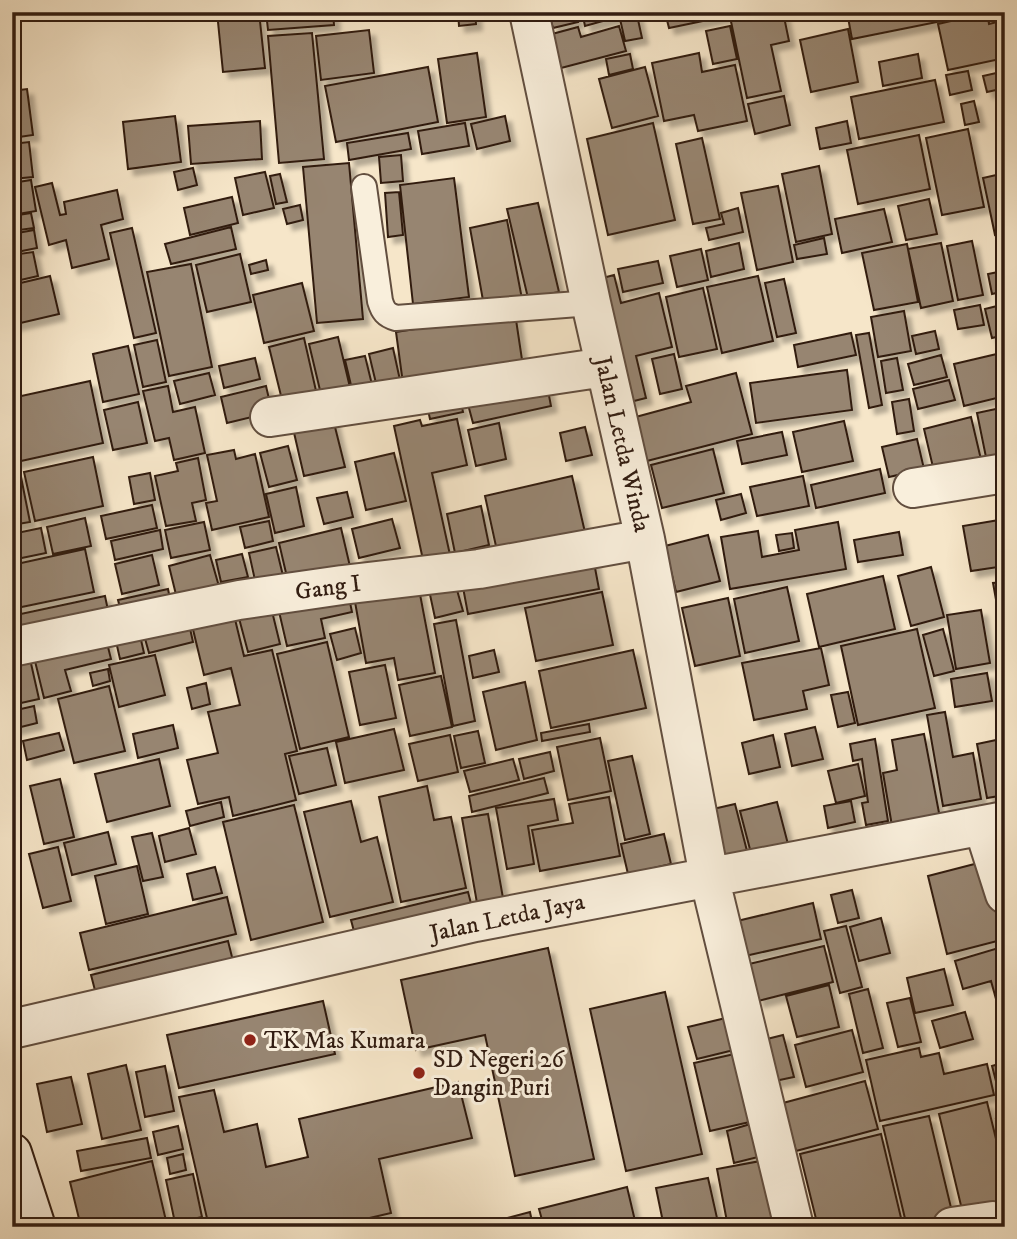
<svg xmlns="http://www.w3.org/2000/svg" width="1017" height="1239" font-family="'IM FELL DW Pica',serif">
  <defs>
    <filter id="shadow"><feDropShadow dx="6" dy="6" stdDeviation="2" flood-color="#0004"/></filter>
  </defs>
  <rect width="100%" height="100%" fill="#f6e6c9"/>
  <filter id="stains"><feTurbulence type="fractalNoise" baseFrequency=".00286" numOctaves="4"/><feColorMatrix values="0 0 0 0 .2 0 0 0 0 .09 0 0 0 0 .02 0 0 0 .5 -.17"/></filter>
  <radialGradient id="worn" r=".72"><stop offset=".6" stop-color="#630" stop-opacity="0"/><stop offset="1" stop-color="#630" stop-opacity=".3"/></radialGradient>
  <path fill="#978571" stroke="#311c11" stroke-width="2" filter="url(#shadow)" d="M 217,12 L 259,12 L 265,68 L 223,72 Z
    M 266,12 L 333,12 L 334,25 L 268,30 Z
    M 458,12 L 475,12 L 476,24 L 459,26 Z
    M 548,12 L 575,12 L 578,22 L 553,28 Z
    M 582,12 L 635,12 L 585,26 Z
    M 665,12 L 726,12 L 727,16 L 669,28 Z
    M 729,12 L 783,12 L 789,41 L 771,45 L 781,91 L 747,98 Z
    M 847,12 L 940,12 L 942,21 L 852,39 Z
    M 957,12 L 987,12 L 989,24 L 1005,20 L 1005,58 L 948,70 L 938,24 L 951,21 L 949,14 Z
    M 637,15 L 642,38 L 625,41 L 620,19 Z
    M 619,26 L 626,51 L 561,68 L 552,34 L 578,27 L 581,37 Z
    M 730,26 L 737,59 L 713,64 L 706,31 Z
    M 848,29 L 858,82 L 811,92 L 800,40 Z
    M 369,30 L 374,73 L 321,80 L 316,36 Z
    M 312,33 L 324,159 L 279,163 L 268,36 Z
    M 477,53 L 486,117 L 447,123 L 438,59 Z
    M 699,53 L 702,72 L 735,65 L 747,121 L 698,131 L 694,115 L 664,121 L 652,63 Z
    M 630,54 L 633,69 L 609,75 L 606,59 Z
    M 918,54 L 922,78 L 883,86 L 879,62 Z
    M 428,67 L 438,122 L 336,142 L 325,86 Z
    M 645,67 L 658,116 L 612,128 L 599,79 Z
    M 968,71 L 972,90 L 950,95 L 946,75 Z
    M 1005,71 L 1005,88 L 987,92 L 983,76 Z
    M 935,80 L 944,122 L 859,139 L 851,97 Z
    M 27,89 L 33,135 L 12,138 L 12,91 Z
    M 784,96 L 790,125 L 755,134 L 748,104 Z
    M 974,101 L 979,122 L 965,125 L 961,104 Z
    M 175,116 L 181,162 L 128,169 L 123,122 Z
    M 505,116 L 510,141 L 477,149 L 471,124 Z
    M 260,121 L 262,159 L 191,164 L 188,126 Z
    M 847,121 L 851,143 L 820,149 L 816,128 Z
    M 465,123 L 469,146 L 422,154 L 418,131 Z
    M 653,123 L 675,220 L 608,235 L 587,139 Z
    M 968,129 L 984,207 L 942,215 L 926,138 Z
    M 408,133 L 411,149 L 349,160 L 347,143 Z
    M 919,135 L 930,189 L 858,204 L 847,150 Z
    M 702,138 L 720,219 L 693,224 L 676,144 Z
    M 29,142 L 33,177 L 12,179 L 12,144 Z
    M 401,155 L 403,181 L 381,183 L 379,157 Z
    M 349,163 L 363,319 L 317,323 L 303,167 Z
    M 819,166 L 832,234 L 796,242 L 782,174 Z
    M 193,168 L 197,185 L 178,190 L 174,172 Z
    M 265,172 L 274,208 L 243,215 L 235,178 Z
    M 1005,173 L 1005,233 L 995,235 L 983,178 Z
    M 280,174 L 287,202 L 276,204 L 270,176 Z
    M 454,178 L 469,297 L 413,304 L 400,185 Z
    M 31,180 L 36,211 L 12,215 L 12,183 Z
    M 52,183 L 60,215 L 66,214 L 64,202 L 117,190 L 123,219 L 101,225 L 109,259 L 72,268 L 66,240 L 49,245 L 35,187 Z
    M 778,186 L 793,262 L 757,270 L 741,193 Z
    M 399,192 L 403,235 L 388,237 L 385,193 Z
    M 232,197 L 238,223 L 190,235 L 184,208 Z
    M 929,199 L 937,234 L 906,240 L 898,206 Z
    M 538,203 L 559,292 L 528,298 L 507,209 Z
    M 300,205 L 303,220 L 287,224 L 283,209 Z
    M 738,208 L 743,232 L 709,240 L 706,228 L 724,224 L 721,213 Z
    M 884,209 L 892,242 L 842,253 L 835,219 Z
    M 31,213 L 34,228 L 12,231 L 12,216 Z
    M 507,220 L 522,299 L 484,306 L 470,228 Z
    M 231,227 L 236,249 L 171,264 L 165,244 Z
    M 132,228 L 156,333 L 134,338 L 110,233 Z
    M 34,230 L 37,248 L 12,253 L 12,234 Z
    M 824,238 L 827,254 L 797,259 L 794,245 Z
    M 972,241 L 983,295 L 958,300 L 947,246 Z
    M 739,243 L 744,269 L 711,277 L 706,251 Z
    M 941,243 L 953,301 L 921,308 L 908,249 Z
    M 907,244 L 918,302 L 874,310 L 862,253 Z
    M 701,249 L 708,280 L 677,287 L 670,256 Z
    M 33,252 L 38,276 L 12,282 L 12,255 Z
    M 240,254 L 251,302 L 207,312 L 196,265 Z
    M 266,260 L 268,270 L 251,274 L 249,265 Z
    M 658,261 L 663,283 L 623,292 L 618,269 Z
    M 191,264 L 212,367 L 169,376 L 147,272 Z
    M 1003,271 L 1005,291 L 992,294 L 988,274 Z
    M 614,275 L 621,303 L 659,293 L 672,347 L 636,356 L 646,398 L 626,403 L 595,280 Z
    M 50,276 L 59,314 L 12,325 L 12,285 Z
    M 758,276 L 773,341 L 722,353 L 707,287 Z
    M 784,279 L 796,333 L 777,337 L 765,283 Z
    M 302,283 L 314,331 L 264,343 L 253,295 Z
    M 703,288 L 717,349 L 679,357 L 666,297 Z
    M 1005,304 L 1005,335 L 992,338 L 985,309 Z
    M 980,305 L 984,325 L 958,329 L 954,310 Z
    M 904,311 L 911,351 L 878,357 L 871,317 Z
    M 515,313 L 524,373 L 404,391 L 396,332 Z
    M 935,331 L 939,349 L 916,354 L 912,336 Z
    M 851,333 L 856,355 L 798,367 L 794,345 Z
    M 869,333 L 882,405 L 869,408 L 856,335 Z
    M 338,337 L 353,400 L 324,407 L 309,344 Z
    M 304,338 L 319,404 L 285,412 L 269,347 Z
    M 157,340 L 166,382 L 143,387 L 134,345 Z
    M 128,346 L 139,394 L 103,402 L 93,354 Z
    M 393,348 L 403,394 L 380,400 L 369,354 Z
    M 1001,353 L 1005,371 L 1005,396 L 964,406 L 954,364 Z
    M 674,354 L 682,389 L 660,394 L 652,359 Z
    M 941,355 L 947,377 L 914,385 L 908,364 Z
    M 365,356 L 375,397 L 355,402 L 345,360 Z
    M 255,358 L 260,379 L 224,388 L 219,366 Z
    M 897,358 L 903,390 L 886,393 L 881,361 Z
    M 847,370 L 852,410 L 756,423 L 750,383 Z
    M 209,373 L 215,395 L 180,404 L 174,381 Z
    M 736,373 L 752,434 L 643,462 L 632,418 L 691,402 L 686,386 Z
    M 546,380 L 551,406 L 473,423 L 466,397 Z
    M 949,380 L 955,400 L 918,409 L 913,389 Z
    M 90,381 L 103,443 L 12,463 L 12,398 Z
    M 168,386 L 173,412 L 195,407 L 205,453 L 174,460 L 169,438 L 155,441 L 143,391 Z
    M 266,386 L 272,412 L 227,423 L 221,397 Z
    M 459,394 L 463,412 L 430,419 L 426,401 Z
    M 909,399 L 914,431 L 897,434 L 892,402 Z
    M 138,402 L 147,443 L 113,450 L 104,410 Z
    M 1005,407 L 1005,463 L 988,467 L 977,413 Z
    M 332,415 L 345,467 L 304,476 L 292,424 Z
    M 971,417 L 983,468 L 936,480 L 924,429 Z
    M 457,419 L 467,465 L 432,473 L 452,564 L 425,569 L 394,426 L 420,420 L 422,426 Z
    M 844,421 L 853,461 L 802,472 L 793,432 Z
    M 499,423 L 506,459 L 476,466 L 468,430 Z
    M 585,427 L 592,455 L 566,461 L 560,433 Z
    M 782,432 L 787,455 L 742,464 L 737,441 Z
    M 917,439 L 924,469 L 889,477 L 882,447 Z
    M 288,446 L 297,480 L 269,487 L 260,453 Z
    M 713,449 L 724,493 L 662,508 L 651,465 Z
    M 234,450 L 236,459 L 255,454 L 269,517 L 212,530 L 206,503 L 217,501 L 207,455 Z
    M 394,453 L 406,501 L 366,510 L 355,462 Z
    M 93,457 L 103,506 L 35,521 L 24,472 Z
    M 198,458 L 206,500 L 192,503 L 196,521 L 166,526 L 155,476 L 178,471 L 176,463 Z
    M 880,469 L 885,493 L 816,508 L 811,485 Z
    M 20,472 L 30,522 L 12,525 L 12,474 Z
    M 150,473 L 155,500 L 134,504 L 129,477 Z
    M 572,476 L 587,541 L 499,560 L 485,496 Z
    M 803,476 L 809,506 L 757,516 L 750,487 Z
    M 296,487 L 304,526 L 275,533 L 266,494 Z
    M 347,492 L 353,517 L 324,524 L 317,498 Z
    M 741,494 L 746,513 L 721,520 L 716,500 Z
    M 152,505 L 157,528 L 106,539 L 101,516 Z
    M 481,506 L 489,545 L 455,553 L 447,514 Z
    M 85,518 L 91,546 L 53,554 L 47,527 Z
    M 392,519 L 400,548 L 359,558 L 352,529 Z
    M 1005,519 L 1005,566 L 971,571 L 963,526 Z
    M 269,521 L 273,541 L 245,548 L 240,527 Z
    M 204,522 L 210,550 L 171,558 L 165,530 Z
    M 838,522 L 846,569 L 730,589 L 721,537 L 758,531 L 762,557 L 799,550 L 795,530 Z
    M 41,528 L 46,553 L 12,560 L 12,534 Z
    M 341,528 L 352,575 L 290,590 L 279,543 Z
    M 160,530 L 163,549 L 115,560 L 111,541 Z
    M 899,532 L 903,555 L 858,562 L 854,540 Z
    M 792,533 L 794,548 L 779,551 L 776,535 Z
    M 708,535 L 720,581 L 676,592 L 665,546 Z
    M 276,547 L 286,588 L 258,594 L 249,553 Z
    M 85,549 L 94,592 L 12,609 L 12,565 Z
    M 592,552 L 599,589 L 468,614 L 461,577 Z
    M 242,554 L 248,577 L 221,582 L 216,560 Z
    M 152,555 L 159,585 L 122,594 L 115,564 Z
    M 210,555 L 222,597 L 179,607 L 169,566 Z
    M 931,567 L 944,617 L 911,626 L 898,576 Z
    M 883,576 L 895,629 L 819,647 L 807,594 Z
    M 1005,582 L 1005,650 L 993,583 Z
    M 455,583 L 463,611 L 435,618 L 429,590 Z
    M 787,587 L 799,641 L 745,653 L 734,599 Z
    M 347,588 L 352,612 L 321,619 L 325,638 L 287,646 L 277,603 Z
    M 168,589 L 171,604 L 122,615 L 118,600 Z
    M 419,589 L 435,673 L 398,680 L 394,658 L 366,663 L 355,602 Z
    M 602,592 L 613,645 L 536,661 L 525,608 Z
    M 105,596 L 110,620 L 22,639 L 16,615 Z
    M 728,598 L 740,656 L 695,666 L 682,608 Z
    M 269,599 L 280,644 L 248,652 L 236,607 Z
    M 232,607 L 244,656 L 272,650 L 297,751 L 285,754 L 296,800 L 233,816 L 229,797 L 198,804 L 187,760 L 218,753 L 208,712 L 240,705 L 231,668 L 204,675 L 190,617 Z
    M 981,610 L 990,663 L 956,669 L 947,615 Z
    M 456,620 L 475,721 L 453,726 L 434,624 Z
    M 189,624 L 193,642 L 149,653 L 144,635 Z
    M 355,628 L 361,653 L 337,660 L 330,634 Z
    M 917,629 L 935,708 L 858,725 L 841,646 Z
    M 943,629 L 954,671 L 934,676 L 923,635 Z
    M 139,631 L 144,653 L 120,659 L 115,637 Z
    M 105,635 L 111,659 L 65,670 L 71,691 L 44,698 L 33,653 Z
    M 327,642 L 349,737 L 300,749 L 277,654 Z
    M 821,648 L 829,685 L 803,691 L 807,709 L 754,720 L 742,663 Z
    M 28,650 L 39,699 L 12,705 L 12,654 Z
    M 494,650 L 499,672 L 473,678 L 469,656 Z
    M 633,650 L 646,708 L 551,728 L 539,671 Z
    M 155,655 L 165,695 L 119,707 L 109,665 Z
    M 385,665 L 396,718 L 360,725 L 349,672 Z
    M 108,669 L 110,681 L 93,686 L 90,673 Z
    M 987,673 L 992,701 L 955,707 L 951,679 Z
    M 441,676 L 452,727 L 410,736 L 399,685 Z
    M 525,682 L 537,740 L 496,750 L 483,692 Z
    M 206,683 L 210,704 L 192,709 L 187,688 Z
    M 109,686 L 125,751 L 74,763 L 58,699 Z
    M 848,692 L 855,723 L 838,727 L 831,695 Z
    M 1005,699 L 1005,745 L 998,700 Z
    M 34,706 L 37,723 L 13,729 L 12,711 Z
    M 945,712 L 953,757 L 973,753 L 981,799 L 943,806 L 927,715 Z
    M 589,724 L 590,732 L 542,741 L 541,733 Z
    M 173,725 L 178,748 L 138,758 L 133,734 Z
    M 815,727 L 823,759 L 792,766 L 785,734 Z
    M 394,729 L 404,770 L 345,783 L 336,742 Z
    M 478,731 L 485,763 L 461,768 L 454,736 Z
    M 59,733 L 64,750 L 27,760 L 23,741 Z
    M 924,734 L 940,818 L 892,826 L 883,773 L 897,770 L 892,740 Z
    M 450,735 L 458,772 L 418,781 L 409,744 Z
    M 773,735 L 780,767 L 749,774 L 742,743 Z
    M 600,738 L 611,791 L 568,800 L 557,747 Z
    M 875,739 L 888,821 L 866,825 L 862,803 L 868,802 L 862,759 L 853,761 L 850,744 Z
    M 1001,739 L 1005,758 L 1005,795 L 987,798 L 977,744 Z
    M 327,748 L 336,785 L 299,794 L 289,756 Z
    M 550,752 L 554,771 L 524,779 L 519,759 Z
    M 632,756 L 650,834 L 625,840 L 608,761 Z
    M 159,759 L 170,806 L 107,822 L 95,774 Z
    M 513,759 L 519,780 L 470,792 L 464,771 Z
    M 858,764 L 865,796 L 836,803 L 828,771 Z
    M 544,778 L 548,793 L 472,812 L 469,796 Z
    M 60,779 L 74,837 L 44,844 L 30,786 Z
    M 427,786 L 434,820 L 451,817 L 466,888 L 401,902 L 379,797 Z
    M 609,797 L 620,856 L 540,871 L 532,830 L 573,823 L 569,804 Z
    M 554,799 L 558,820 L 528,826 L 534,864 L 507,869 L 496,808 Z
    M 351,801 L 361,842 L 377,837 L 393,902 L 330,917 L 304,812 Z
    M 851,801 L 855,822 L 828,828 L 824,806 Z
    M 221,802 L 224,817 L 190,826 L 186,811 Z
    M 777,802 L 789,848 L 752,857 L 740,811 Z
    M 735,804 L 747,851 L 725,856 L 713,809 Z
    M 294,805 L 323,922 L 251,940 L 223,822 Z
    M 488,814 L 503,898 L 477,903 L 462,818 Z
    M 189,828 L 196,854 L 165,862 L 159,836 Z
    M 108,832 L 116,864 L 72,875 L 64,843 Z
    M 152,833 L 163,877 L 143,881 L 132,837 Z
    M 664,834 L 671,864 L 628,874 L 621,844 Z
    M 58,847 L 71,901 L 43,908 L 29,854 Z
    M 990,860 L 1005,918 L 1005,939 L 947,954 L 928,876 Z
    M 137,866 L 148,914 L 106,924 L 95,876 Z
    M 215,867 L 222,893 L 193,900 L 187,874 Z
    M 852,890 L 859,918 L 838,923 L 831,895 Z
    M 468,892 L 473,911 L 356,939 L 351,920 Z
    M 227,897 L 236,934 L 89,970 L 80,933 Z
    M 813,903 L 821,939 L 745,956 L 737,921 Z
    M 881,918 L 890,953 L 859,961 L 850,927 Z
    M 846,926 L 862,987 L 840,993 L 824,931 Z
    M 228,941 L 234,965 L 97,998 L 91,975 Z
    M 824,946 L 833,982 L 758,1001 L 749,964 Z
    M 1005,946 L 1005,1016 L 1001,1017 L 991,981 L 963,989 L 955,961 Z
    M 548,948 L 594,1159 L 515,1176 L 485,1035 L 416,1050 L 401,980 Z
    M 944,969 L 953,1005 L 915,1013 L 907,978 Z
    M 829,985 L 839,1027 L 797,1037 L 786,996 Z
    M 868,989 L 883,1048 L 863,1053 L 849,994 Z
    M 665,992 L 702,1154 L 626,1171 L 590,1009 Z
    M 910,998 L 921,1042 L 898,1047 L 887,1003 Z
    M 323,1001 L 335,1054 L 179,1088 L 167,1035 Z
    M 965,1012 L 973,1039 L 940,1048 L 932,1021 Z
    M 730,1017 L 738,1049 L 697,1059 L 688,1027 Z
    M 852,1030 L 863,1072 L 806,1087 L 795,1045 Z
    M 783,1035 L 794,1077 L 770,1082 L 759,1041 Z
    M 919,1048 L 921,1057 L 939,1053 L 944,1074 L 987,1064 L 994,1095 L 880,1121 L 866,1060 Z
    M 748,1051 L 763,1119 L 710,1131 L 694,1063 Z
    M 1005,1062 L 1005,1087 L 998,1089 L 992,1066 Z
    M 126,1065 L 141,1130 L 102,1139 L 88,1074 Z
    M 165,1066 L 174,1111 L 145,1117 L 136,1072 Z
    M 71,1077 L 82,1124 L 47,1132 L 37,1084 Z
    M 865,1081 L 878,1129 L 796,1151 L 783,1103 Z
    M 458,1082 L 472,1138 L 379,1159 L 391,1213 L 331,1227 L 209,1227 L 179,1097 L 214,1090 L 224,1132 L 257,1124 L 266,1167 L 308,1157 L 299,1119 Z
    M 987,1102 L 1005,1176 L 1005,1209 L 964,1218 L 939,1114 Z
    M 929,1116 L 953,1216 L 907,1227 L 883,1126 Z
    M 1005,1117 L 1005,1151 L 996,1119 Z
    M 757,1122 L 766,1155 L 734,1163 L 727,1131 Z
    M 178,1126 L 183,1149 L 158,1155 L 153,1132 Z
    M 881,1134 L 902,1222 L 883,1227 L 818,1227 L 800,1154 Z
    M 147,1138 L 151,1158 L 81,1171 L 77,1151 Z
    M 183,1154 L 186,1170 L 170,1174 L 167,1158 Z
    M 771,1159 L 783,1227 L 728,1227 L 717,1169 Z
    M 152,1161 L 167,1225 L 160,1227 L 81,1227 L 70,1182 Z
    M 193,1174 L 202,1217 L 175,1223 L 166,1180 Z
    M 708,1178 L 719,1227 L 664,1227 L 656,1188 Z
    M 627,1187 L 636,1225 L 629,1227 L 544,1227 L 539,1209 Z
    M 530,1212 L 533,1227 L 489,1227 L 488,1223 Z"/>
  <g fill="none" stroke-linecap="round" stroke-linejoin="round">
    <defs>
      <path id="service" d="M 364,187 L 380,301 C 383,311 386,315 396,318 L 591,303"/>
      <path id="minor" d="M 529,12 L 591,303 L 645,539 L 709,876 L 794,1227
        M 270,417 L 605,367
        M 913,488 L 1005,473
        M 12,647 L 239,600 L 342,585 L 479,569 L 645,539
        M 983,825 L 1005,894
        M 12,1029 L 475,922 L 1005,821
        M 952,1227 L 993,1221"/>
      <path id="secondary" d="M 12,1153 L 36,1227"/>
    </defs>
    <use href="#service" stroke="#624e3f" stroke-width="28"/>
    <use href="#minor" stroke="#624e3f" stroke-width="42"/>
    <use href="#secondary" stroke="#311c11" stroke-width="42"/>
    <use href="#service" stroke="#f9efdc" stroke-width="24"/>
    <use href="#minor" stroke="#f9efdc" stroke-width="38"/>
    <use href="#secondary" stroke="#f9efdc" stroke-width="38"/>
  </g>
  <g fill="#8f2418" stroke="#f9efdc" stroke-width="2.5">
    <circle cx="250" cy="1040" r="7"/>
    <circle cx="419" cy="1073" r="7"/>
  </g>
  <g text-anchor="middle" stroke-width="6" stroke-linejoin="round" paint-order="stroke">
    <g font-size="24" fill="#311c11" stroke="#f9efdc">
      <text transform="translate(623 444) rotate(77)" y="8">Jalan Letda Winda</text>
      <text transform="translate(328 587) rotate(-8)" y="8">Gang I</text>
      <text transform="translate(507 917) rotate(-12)" y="8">Jalan Letda Jaya</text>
    </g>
    <g font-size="24" fill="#311c11" stroke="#f9efdc" text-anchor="start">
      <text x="264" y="1048">TK Mas Kumara</text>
      <text x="433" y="1067">SD Negeri 26<tspan x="433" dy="28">Dangin Puri</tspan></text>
    </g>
  </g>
  <rect width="1017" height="1239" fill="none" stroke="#f6e6c9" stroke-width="42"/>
  <rect x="14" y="14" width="989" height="1211" fill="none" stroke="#311c11" stroke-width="3.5"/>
  <rect x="21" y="21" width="975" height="1197" fill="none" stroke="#311c11" stroke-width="2"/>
  <rect width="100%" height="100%" filter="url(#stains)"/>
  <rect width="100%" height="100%" fill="url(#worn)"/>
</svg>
